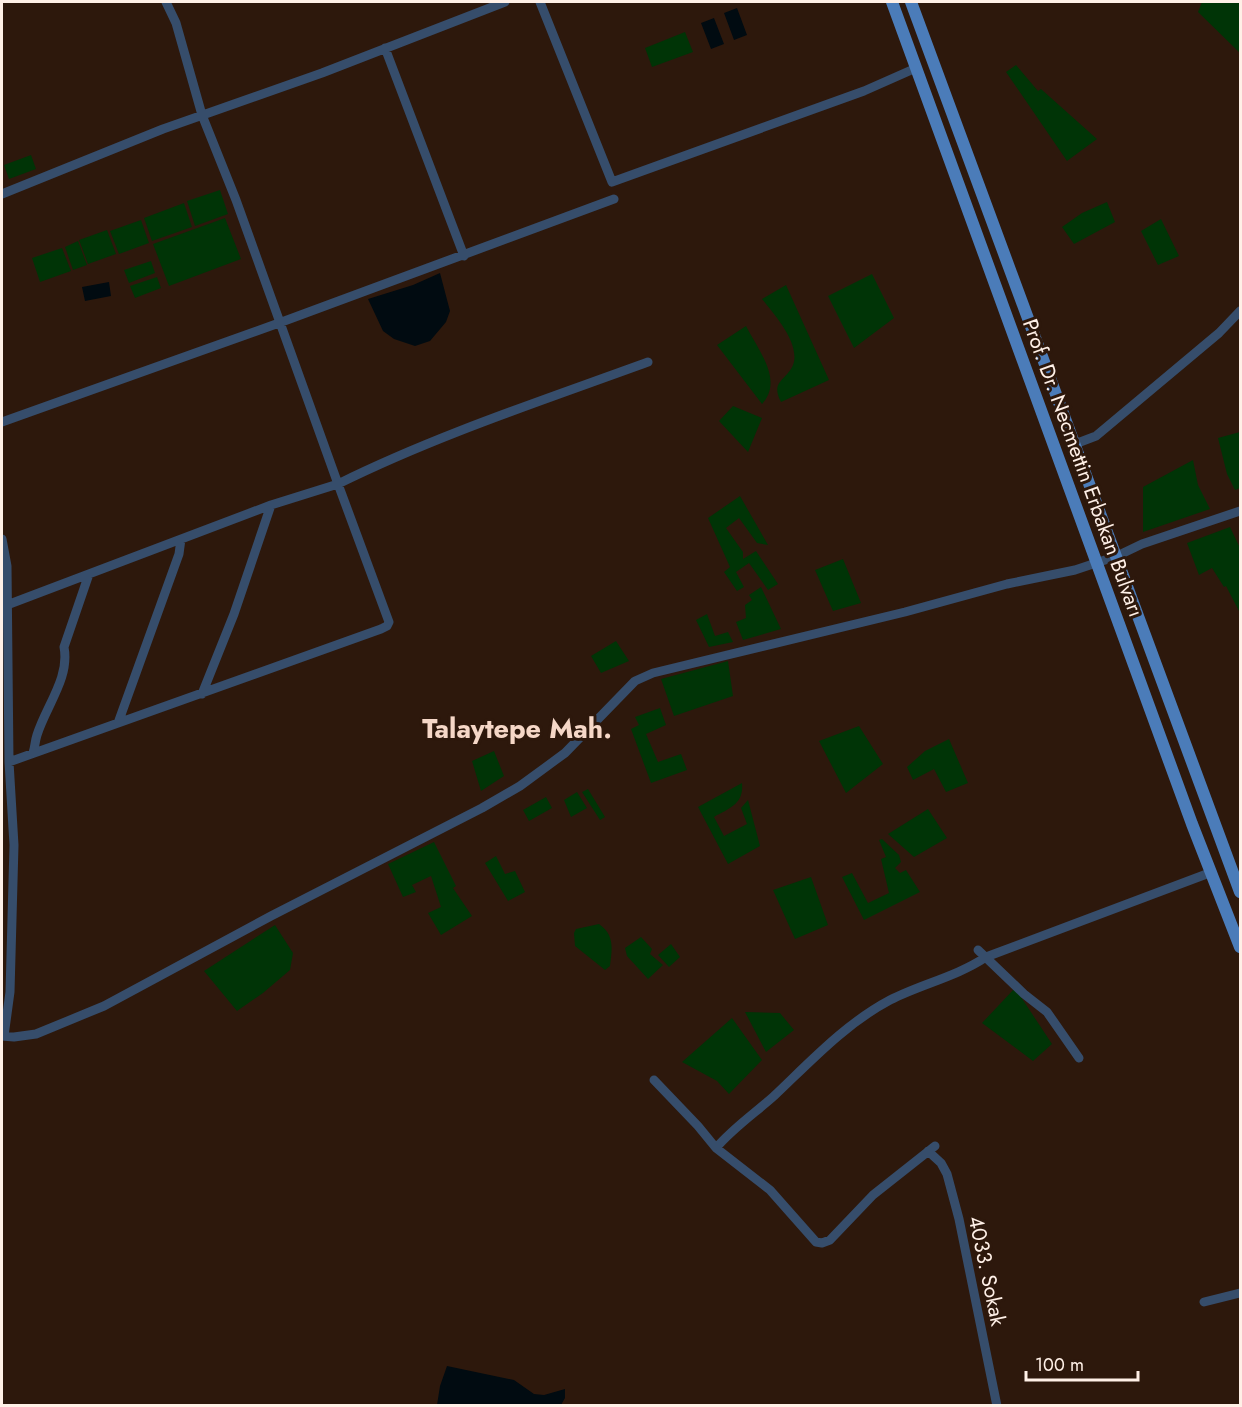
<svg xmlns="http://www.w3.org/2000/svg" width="1242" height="1407" font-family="Jost,sans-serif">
  <rect width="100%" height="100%" fill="#2d180c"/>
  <path fill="#003406" d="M 1202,2 L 1240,2 L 1240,53 L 1198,12 Z
    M 685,32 L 693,52 L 652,67 L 645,48 Z
    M 1016,65 L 1038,91 L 1041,89 L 1097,139 L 1067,161 L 1006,72 Z
    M 31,155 L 36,169 L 9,179 L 4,165 Z
    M 220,190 L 228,214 L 195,226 L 187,201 Z
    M 1107,202 L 1115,222 L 1074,244 L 1062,227 L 1082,213 Z
    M 184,203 L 192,227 L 152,241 L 144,218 Z
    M 225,218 L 241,259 L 169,286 L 153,244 Z
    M 1161,219 L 1179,256 L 1158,265 L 1141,231 Z
    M 141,220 L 149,243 L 119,254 L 110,231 Z
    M 107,230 L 116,254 L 88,264 L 79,240 Z
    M 78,241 L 87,265 L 73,270 L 65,247 Z
    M 62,248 L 71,271 L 40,282 L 32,258 Z
    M 151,261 L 155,273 L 129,283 L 124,270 Z
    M 872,274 L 894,318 L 854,348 L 828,296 Z
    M 157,277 L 161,288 L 135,298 L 130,286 Z
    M 786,285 L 829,380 L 781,402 C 770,381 786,381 793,365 C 801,344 774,314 762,299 Z
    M 746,326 C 758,350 784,380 762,404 L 717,345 Z
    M 733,406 L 762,418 L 748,452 L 719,421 Z
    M 1240,432 L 1240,488 L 1235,490 L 1227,474 L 1218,438 Z
    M 1193,460 L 1198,485 L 1210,509 L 1143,532 L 1143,487 Z
    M 740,496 L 768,545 L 757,543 L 739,518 L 726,528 L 743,552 L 743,559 L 756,551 L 778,584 L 768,590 L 749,563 L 736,572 L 744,587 L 737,591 L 724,572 L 730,567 L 708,518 Z
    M 1230,527 L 1240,548 L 1240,613 L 1226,586 L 1224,587 L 1212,568 L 1199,575 L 1187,543 Z
    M 843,559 L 861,603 L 833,611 L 815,570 Z
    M 761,587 L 781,629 L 743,640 L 736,622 L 746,618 L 745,605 L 752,600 L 749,595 Z
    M 707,614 L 715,636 L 728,632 L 733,642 L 709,647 L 696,620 Z
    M 616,641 L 629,661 L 601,673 L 591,656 Z
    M 728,661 L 733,696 L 674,716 L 661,679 Z
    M 660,708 L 666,725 L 646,734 L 658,762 L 681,754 L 687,770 L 651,783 L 631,729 L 639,725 L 635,717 Z
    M 859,726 L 883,764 L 846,793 L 819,741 Z
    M 949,739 L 968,783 L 946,792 L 934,769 L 913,780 L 907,767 L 925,751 Z
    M 494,751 L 504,776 L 481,791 L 472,761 Z
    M 742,783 C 744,804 730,808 714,817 L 724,836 L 747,824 L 741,808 L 748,800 L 760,846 L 728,864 L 698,807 Z
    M 588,789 L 605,817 L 600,820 L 582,792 Z
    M 577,792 L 587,808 L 571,817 L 564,800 Z
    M 546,797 L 552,808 L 529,821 L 523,810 Z
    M 928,809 L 947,838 L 914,857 L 888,834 Z
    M 882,839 L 899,855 L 901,862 L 895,868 L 900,873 L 906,870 L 920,892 L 864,920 L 842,877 L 852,873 L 868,903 L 889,893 L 881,859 L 886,857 L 879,840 Z
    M 434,842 L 456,886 L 453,888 L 472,916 L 441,935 L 428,913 L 441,907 L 431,876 L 412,885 L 416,892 L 403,897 L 388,864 Z
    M 496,856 L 505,874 L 515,871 L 525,892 L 508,901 L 485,863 Z
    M 811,877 L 828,925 L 795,939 L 773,890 Z
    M 599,924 C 615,935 612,949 610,966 L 605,970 L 575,946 L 574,933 L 576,929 Z
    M 275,925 L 293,953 L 290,970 L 263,993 L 237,1011 L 204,971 Z
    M 641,937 L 652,949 L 650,954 L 663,965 L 648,979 L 627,956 L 625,948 Z
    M 671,944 L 680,957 L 669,967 L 658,955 Z
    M 1015,988 L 1052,1044 L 1033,1061 L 982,1023 Z
    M 745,1012 L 780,1013 L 794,1030 L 766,1052 Z
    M 732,1018 L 762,1060 L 729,1094 L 717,1081 L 682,1062 Z"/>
  <path fill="#010b11" d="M 737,8 L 747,35 L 734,40 L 724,13 Z
    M 714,18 L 724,44 L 711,49 L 701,23 Z
    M 440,273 L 450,311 L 446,322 L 430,341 L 415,346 L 394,339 L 383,331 L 368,299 L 413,285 Z
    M 109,282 L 111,296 L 85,301 L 82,287 Z
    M 447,1366 L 514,1380 L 534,1394 L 544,1395 L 565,1389 L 565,1398 L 561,1405 L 437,1405 L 440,1386 Z"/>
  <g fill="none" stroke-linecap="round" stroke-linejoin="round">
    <path stroke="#364d6b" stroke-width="9" d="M 166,2 L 176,23 L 202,115 L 236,200 L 338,484 C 437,435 544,400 648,362
      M 540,2 L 612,182 L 864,91 L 916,68
      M 385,48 L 464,256
      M 2,194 L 163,129 L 322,73 L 505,2
      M 2,422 L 279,323 L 614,199
      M 1075,444 L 1096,436 L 1219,333 L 1240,311
      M 2,539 L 7,566 L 9,762 L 14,845 L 10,992 L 4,1036
      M 7,605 L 271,505 L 338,484 L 389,622 L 387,626 L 381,629 L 9,762
      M 202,694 L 234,614 L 271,505
      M 118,723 L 179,554 L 181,539
      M 33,753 C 35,747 35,741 37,735 C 46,706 70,678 64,647 L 89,574
      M 978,950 L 1024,994 L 1047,1012 L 1079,1058
      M 2,1036 L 14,1037 L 36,1034 L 104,1006 L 271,916 L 482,808 L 520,786 L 565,753 L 635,681 L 653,673 L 905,612 L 1007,584 L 1075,570 L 1117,556 L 1142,544 L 1240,511
      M 654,1080 L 698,1126 L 716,1148 L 770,1190 L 816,1242 L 822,1243 L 830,1240 L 873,1195 L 935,1146
      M 716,1148 C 733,1128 755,1113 774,1096 C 811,1061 845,1024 890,1000 C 921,984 956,977 986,957 L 1212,872
      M 928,1151 L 941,1163 L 947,1174 L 959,1219 L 997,1406
      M 1204,1302 L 1240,1293"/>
    <path stroke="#4b7cb9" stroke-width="12" d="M 892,2 L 1192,824 L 1240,947
      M 911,2 L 1240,892"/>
  </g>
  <g text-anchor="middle" stroke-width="6" stroke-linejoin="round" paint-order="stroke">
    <g font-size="21" fill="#fff0e7" stroke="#2d180c">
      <text transform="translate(1083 468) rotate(70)" y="7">Prof. Dr. Necmettin Erbakan Bulvarı</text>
      <text transform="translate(987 1271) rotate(78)" y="7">4033. Sokak</text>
    </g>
    <g font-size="27" font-weight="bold" fill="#f5d7c7" stroke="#2d180c">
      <text x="517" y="738">Talaytepe Mah.</text>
    </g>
  </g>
  <rect width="1242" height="1407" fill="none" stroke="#fff0e7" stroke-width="6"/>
  <path d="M1026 1371v9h112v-9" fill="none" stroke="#fff0e7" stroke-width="3"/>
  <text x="1035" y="1371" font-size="18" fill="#fff0e7" stroke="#2d180c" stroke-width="4.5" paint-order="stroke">100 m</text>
</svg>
